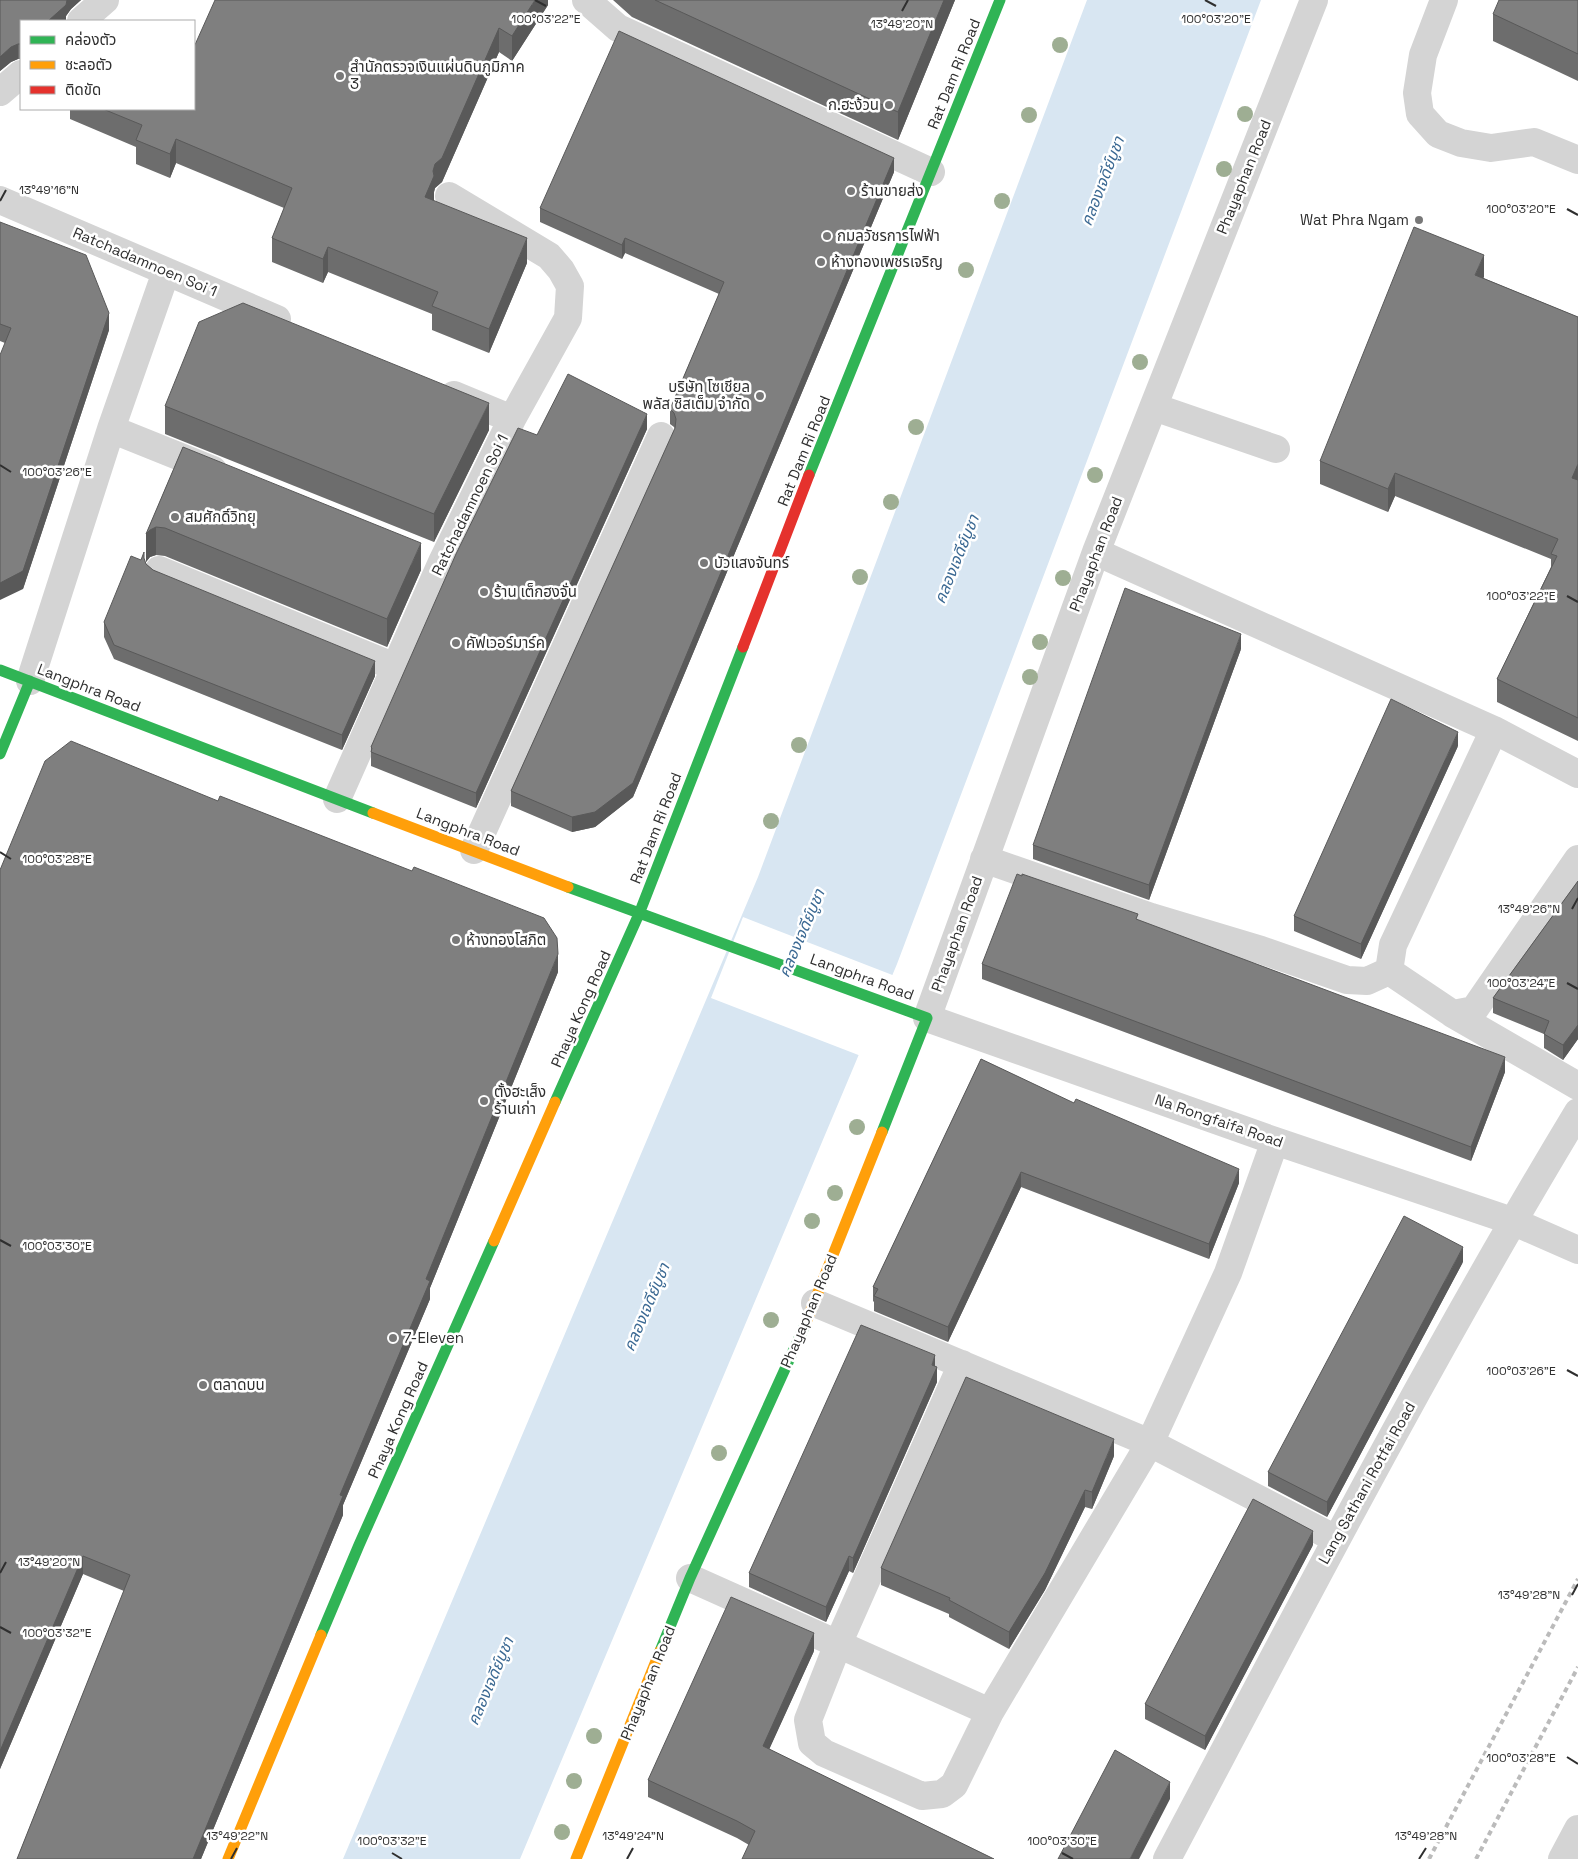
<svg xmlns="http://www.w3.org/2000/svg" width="1578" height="1859" font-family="'Space Grotesk','Noto Sans Thai',sans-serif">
  <rect width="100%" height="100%" fill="#fff"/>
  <path fill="#d8e6f2" d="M 1087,0 L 1261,0 L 897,964 L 520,1859 L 343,1859 L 758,877 Z"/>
  <path fill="#fff" d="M 743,917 L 895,976 L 861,1056 L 711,998 Z"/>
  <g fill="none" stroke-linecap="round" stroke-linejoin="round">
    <path stroke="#d4d4d4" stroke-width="28" d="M 586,0 L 618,28 L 931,172
      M 1314,0 L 1096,552 L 927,1018 L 1275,1141 L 1512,1221 L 1578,1250
      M 1444,0 L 1423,55 L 1417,93 L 1420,114 L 1438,134 L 1461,143 L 1491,148 L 1534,142 L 1578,160
      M 81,21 L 105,0
      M 0,92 L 21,74
      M 449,196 L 549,256 L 561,270 L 570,286 L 568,318 L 512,419
      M 0,200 L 277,319
      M 1154,407 L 1276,449
      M 111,429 L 213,470
      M 1096,552 L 1494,730 L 1578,774
      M 159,570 L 395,667
      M 30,681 L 111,429 L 166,272
      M 1494,730 L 1393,945 L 1389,971 L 1453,1014 L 1474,1010 L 1578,859
      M 337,799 L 442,562 L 512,419 L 454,395
      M 474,850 L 661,436
      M 984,859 L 1151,917 L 1261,950 L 1347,980 L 1367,981 L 1389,971
      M 1453,1014 L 1578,1086
      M 815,1303 L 1150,1443 L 1336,1539
      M 962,1364 L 838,1644 L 808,1720 L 812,1743 L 824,1753 L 922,1796 L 942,1794 L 954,1785 L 990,1712 L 1150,1443 L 1228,1273 L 1275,1141
      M 690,1578 L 990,1712
      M 1167,1859 C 1300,1608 1431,1355 1578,1112
      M 1562,1859 L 1578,1829"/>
    <path stroke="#30b455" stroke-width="11" d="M 809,475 L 1000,0
      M 0,670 L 373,813
      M 0,754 L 30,681
      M 568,887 L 927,1018 L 882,1132
      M 555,1102 L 639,914 L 743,647
      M 321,1635 L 359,1545 L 494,1241
      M 660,1651 L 690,1578 L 805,1325"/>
    <path stroke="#ff9f0a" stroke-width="11" d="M 373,813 L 568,887
      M 494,1241 L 555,1102
      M 805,1325 L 882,1132
      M 228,1859 L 321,1635
      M 576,1859 L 660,1651"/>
    <path stroke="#e5322d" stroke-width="11" d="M 743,647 L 809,475"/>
    <path stroke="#bbb" stroke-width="4" stroke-dasharray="5 4" stroke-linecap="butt" d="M 1429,1859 L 1578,1579
      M 1476,1859 L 1578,1667"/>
  </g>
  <g fill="#9eae93">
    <circle cx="1060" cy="45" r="8"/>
    <circle cx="1245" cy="114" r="8"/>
    <circle cx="1029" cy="115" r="8"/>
    <circle cx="1224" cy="169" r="8"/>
    <circle cx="1002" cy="201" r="8"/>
    <circle cx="966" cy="270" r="8"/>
    <circle cx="1140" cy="362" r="8"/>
    <circle cx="916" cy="427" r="8"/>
    <circle cx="1095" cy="475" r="8"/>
    <circle cx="891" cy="502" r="8"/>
    <circle cx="860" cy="577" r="8"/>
    <circle cx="1063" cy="578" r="8"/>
    <circle cx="1040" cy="642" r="8"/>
    <circle cx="1030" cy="677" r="8"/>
    <circle cx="799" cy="745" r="8"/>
    <circle cx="771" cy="821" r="8"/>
    <circle cx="857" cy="1127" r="8"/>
    <circle cx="835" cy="1193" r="8"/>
    <circle cx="812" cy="1221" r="8"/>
    <circle cx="771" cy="1320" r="8"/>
    <circle cx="719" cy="1453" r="8"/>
    <circle cx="594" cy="1736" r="8"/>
    <circle cx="574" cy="1781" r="8"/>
    <circle cx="562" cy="1832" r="8"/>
  </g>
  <path fill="#6d6d6d" d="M 0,0 L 81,0 L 71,9 L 66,16 L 66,20 L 21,21 L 21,59 L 18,59 L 11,62 L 0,71 Z
    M 548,0 L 548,5 L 512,61 L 499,52 L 442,182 L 435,188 L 434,192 L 434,201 L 527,263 L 489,353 L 432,330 L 432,314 L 328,272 L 323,283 L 272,262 L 272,238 L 284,208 L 176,163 L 170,178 L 136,164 L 136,147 L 70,119 L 70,109 L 194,109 Z
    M 613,0 L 955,0 L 898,140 L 632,17 Z
    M 1578,0 L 1578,81 L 1493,41 L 1493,14 Z
    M 894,172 L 633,797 L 595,827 L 572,832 L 511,806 L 511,791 L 675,429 L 674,427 L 670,424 L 670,409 L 719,294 L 625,253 L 622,259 L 540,222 L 540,208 Z
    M 0,222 L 109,330 L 23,589 L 5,343 L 0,341 Z
    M 1484,277 L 1483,278 L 1578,317 L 1578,741 L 1497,702 L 1497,679 L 1551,567 L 1551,559 L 1395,496 L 1388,512 L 1320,484 L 1320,461 Z
    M 165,406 L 489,430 L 434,542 L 165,434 Z
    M 647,429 L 476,808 L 371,766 L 371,747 L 537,435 Z
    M 183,447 L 421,570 L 387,647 L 165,556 L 156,555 L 150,557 L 146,562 L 146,534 Z
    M 144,559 L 146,564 L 153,570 L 375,676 L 342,750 L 114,659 L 104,637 L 104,622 L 141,560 Z
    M 1241,649 L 1149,900 L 1033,859 L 1033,845 Z
    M 1458,746 L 1361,959 L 1294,931 L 1294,916 Z
    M 0,870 L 558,972 L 430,1288 L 430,1299 L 343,1505 L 343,1515 L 201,1859 L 17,1859 L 124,1591 L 83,1574 L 0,1769 Z
    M 1022,876 L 1138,920 L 1505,1072 L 1471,1161 L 982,979 L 982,964 Z
    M 1578,881 L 1578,1039 L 1563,1060 L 1544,1048 L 1544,1034 L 1493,1013 L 1493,998 Z
    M 981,1059 L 1239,1183 L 1209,1259 L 1021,1187 L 948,1342 L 874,1311 L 874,1302 L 873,1301 L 873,1287 Z
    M 1463,1262 L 1327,1517 L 1268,1486 L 1268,1472 Z
    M 935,1366 L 937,1382 L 853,1573 L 849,1571 L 826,1622 L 749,1587 L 749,1573 Z
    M 1114,1456 L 1092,1509 L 1085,1507 L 1045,1590 L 1009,1649 L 949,1617 L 949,1614 L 881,1585 L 881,1568 Z
    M 1313,1545 L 1205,1750 L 1145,1719 L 1145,1704 Z
    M 814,1651 L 769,1749 L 994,1859 L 749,1845 L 737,1838 L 648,1797 L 648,1780 Z"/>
  <path fill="#595959" d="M 67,0 L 81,0 L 71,9 L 66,16 L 66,20 L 65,21 L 48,21 Z
    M 535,0 L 548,0 L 548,5 L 512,61 L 512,36 Z
    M 944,0 L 955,0 L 898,140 L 898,112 Z
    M 499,28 L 499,52 L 442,182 L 435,188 L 434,192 L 434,200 L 425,222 L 425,197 L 435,164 Z
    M 18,44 L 18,59 L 11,62 L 0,71 L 0,57 L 11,47 Z
    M 176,139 L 176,163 L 170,178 L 170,154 Z
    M 894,158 L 894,172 L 633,797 L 595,827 L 572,832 L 572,817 Z
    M 527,238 L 527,263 L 489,353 L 489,329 Z
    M 625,238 L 625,253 L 622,259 L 622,245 Z
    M 328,247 L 328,272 L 323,283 L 323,259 Z
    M 1484,255 L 1484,277 L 1475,298 L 1475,275 Z
    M 109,313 L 109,330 L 23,589 L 0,600 L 0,583 Z
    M 489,403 L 489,430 L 434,542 L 434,514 Z
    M 647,414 L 647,429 L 476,808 L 476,793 Z
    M 1578,464 L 1578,486 L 1572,478 Z
    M 1395,473 L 1395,496 L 1388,512 L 1388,489 Z
    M 156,527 L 156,555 L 150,557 L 146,562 L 146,534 L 150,530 Z
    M 421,543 L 421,570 L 387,647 L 387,619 Z
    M 1241,634 L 1241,649 L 1149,900 L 1149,885 Z
    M 375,661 L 375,676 L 342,750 L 342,735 Z
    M 1458,732 L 1458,746 L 1361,959 L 1361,944 Z
    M 558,954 L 558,972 L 430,1288 L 430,1299 L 343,1505 L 343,1515 L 201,1859 L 193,1859 L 340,1495 L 426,1279 Z
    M 1578,1025 L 1578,1039 L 1563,1060 L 1563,1045 Z
    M 1505,1057 L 1505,1072 L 1471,1161 L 1471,1147 Z
    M 1239,1169 L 1239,1183 L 1209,1259 L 1209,1244 Z
    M 1021,1172 L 1021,1187 L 948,1342 L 948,1327 Z
    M 1463,1247 L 1463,1262 L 1327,1517 L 1327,1502 Z
    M 935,1355 L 935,1370 L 937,1367 L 937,1382 L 853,1573 L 853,1558 L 932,1365 Z
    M 1114,1439 L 1114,1456 L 1092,1509 L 1092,1492 Z
    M 1085,1490 L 1085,1507 L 1045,1590 L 1009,1649 L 1009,1632 Z
    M 1313,1531 L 1313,1545 L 1205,1750 L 1205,1736 Z
    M 83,1556 L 83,1574 L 0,1769 L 0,1751 Z
    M 849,1556 L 849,1571 L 826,1622 L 826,1607 Z
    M 814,1633 L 814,1651 L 763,1763 L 763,1746 Z
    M 1170,1782 L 1170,1799 L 1139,1859 L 1130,1859 Z"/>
  <path fill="#7f7f7f" stroke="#595959" d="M 0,0 L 67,0 L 66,5 L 48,21 L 21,21 L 21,44 L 18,44 L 11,47 L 0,57 Z
    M 215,0 L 535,0 L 512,36 L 499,28 L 442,158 L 435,164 L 433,171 L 434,176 L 425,197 L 527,238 L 489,329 L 432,306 L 438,292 L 328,247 L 323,259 L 272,238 L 292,188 L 176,139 L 170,154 L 136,140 L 142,125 L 103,109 L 194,109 L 194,47 Z
    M 655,0 L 944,0 L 898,112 Z
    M 1499,0 L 1578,0 L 1578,54 L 1493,14 Z
    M 619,31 L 894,158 L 633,783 L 595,812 L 572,817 L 511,791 L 675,428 L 676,419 L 674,413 L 670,409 L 724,282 L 625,238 L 622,245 L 540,208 Z
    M 0,222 L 86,255 L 109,313 L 23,571 L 0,583 L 0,355 L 11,328 L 0,324 Z
    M 1414,227 L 1484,255 L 1475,275 L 1578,317 L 1578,464 L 1572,478 L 1578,480 L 1578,718 L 1497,679 L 1557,556 L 1551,554 L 1558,539 L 1395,473 L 1388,489 L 1320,461 Z
    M 243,303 L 489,403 L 434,514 L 165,406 L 199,322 Z
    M 568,374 L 647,414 L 476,793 L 371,752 L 372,748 L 371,747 L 456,554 L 518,428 L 537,435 Z
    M 183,447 L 421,543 L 387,619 L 165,528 L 156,527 L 150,530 L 146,534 Z
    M 144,552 L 144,558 L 146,564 L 153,570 L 375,661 L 342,735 L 114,645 L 104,622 L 131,556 L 141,560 Z
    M 1125,588 L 1241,634 L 1149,885 L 1033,845 Z
    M 1391,699 L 1458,732 L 1361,944 L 1294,916 Z
    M 71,741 L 218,801 L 220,796 L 412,871 L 414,867 L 544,918 L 557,938 L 558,954 L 426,1279 L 430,1281 L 340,1495 L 343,1496 L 193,1859 L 17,1859 L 130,1575 L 83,1556 L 0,1751 L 0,870 L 45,761 Z
    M 1017,874 L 1022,876 L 1022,874 L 1138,914 L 1136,919 L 1505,1057 L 1471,1147 L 982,964 Z
    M 1578,881 L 1578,1025 L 1563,1045 L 1544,1034 L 1549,1021 L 1493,998 Z
    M 981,1059 L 1074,1103 L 1076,1099 L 1239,1169 L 1209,1244 L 1021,1172 L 948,1327 L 874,1296 L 878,1289 L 873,1287 Z
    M 1404,1216 L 1463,1247 L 1327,1502 L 1268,1472 Z
    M 861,1325 L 935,1355 L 932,1365 L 937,1367 L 853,1558 L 849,1556 L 826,1607 L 749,1573 Z
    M 966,1377 L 1114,1439 L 1092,1492 L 1085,1490 L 1045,1573 L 1009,1632 L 949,1600 L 950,1598 L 881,1568 Z
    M 1253,1499 L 1313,1531 L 1205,1736 L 1145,1704 Z
    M 731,1597 L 814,1633 L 763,1746 L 994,1859 L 742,1859 L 755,1831 L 737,1821 L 648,1780 Z
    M 1115,1750 L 1170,1782 L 1130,1859 L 1058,1859 Z"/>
  <path fill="none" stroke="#2f2f2f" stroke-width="2" d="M 535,0 L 546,6M 1205,0 L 1216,6M 902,11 L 908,0M 0,201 L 6,190M 1567,209 L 1578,215M 0,465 L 11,472M 1567,596 L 1578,602M 0,852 L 11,859M 1572,909 L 1578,898M 1567,983 L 1578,989M 0,1240 L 11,1246M 1567,1370 L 1578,1376M 0,1573 L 6,1562M 1572,1595 L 1578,1584M 0,1627 L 11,1633M 1567,1757 L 1578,1764M 392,1853 L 402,1859M 1062,1853 L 1073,1859M 231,1859 L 237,1848M 627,1859 L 633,1848M 1419,1859 L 1426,1848"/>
  <g fill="#787878" stroke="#fff" stroke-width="2">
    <circle cx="340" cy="76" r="5"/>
    <circle cx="889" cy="105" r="5"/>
    <circle cx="851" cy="191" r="5"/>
    <circle cx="1419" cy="220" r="5"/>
    <circle cx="827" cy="236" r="5"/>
    <circle cx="821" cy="262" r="5"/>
    <circle cx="760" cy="396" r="5"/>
    <circle cx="175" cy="517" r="5"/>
    <circle cx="704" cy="563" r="5"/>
    <circle cx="484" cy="592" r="5"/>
    <circle cx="456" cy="643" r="5"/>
    <circle cx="456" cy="940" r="5"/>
    <circle cx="484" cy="1101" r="5"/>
    <circle cx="393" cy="1338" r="5"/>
    <circle cx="203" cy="1385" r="5"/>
  </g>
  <g text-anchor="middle" stroke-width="5" stroke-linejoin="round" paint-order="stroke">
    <g font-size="15" fill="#2f2f2f" stroke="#fff" text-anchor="start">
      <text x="350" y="72">สำนักตรวจเงินแผ่นดินภูมิภาค<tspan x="350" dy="17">3</tspan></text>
      <text x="879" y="110" text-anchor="end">ก.ฮะง้วน</text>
      <text x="861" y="196">ร้านขายส่ง</text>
      <text x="1409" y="225" text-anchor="end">Wat Phra Ngam</text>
      <text x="837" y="241">กมลวัชรการไฟฟ้า</text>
      <text x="831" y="267">ห้างทองเพชรเจริญ</text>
      <text x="750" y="392" text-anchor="end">บริษัท โซเชียล<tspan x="750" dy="17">พลัส ซิสเต็ม จำกัด</tspan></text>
      <text x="185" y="522">สมศักดิ์วิทยุ</text>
      <text x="714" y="568">บัวแสงจันทร์</text>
      <text x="494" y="597">ร้าน เต็กฮงจั่น</text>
      <text x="466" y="648">คัฟเวอร์มาร์ค</text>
      <text x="466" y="945">ห้างทองโสภิต</text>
      <text x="494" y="1097">ตั้งฮะเส็ง<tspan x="494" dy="17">ร้านเก่า</tspan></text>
      <text x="403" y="1343">7-Eleven</text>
      <text x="213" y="1390">ตลาดบน</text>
    </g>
    <g font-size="15" fill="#2f2f2f" stroke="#fff">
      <text transform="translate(954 74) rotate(-68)" y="5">Rat Dam Ri Road</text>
      <text transform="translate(1244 177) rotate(-68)" y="5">Phayaphan Road</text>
      <text transform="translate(145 262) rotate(23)" y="5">Ratchadamnoen Soi 1</text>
      <text transform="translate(804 451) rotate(-68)" y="5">Rat Dam Ri Road</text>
      <text transform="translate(470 505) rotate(-64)" y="5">Ratchadamnoen Soi 1</text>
      <text transform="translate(1096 554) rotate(-69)" y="5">Phayaphan Road</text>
      <text transform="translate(89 688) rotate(21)" y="5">Langphra Road</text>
      <text transform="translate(656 828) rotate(-69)" y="5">Rat Dam Ri Road</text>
      <text transform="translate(468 832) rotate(21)" y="5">Langphra Road</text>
      <text transform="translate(957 934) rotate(-70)" y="5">Phayaphan Road</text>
      <text transform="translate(862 977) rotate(20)" y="5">Langphra Road</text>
      <text transform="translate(581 1009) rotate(-66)" y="5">Phaya Kong Road</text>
      <text transform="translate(1219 1121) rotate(19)" y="5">Na Rongfaifa Road</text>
      <text transform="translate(809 1311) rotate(-67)" y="5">Phayaphan Road</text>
      <text transform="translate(398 1420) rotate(-66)" y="5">Phaya Kong Road</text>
      <text transform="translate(1367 1483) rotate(-61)" y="5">Lang Sathani Rotfai Road</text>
      <text transform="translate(648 1683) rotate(-68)" y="5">Phayaphan Road</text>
    </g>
    <g font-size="16" font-style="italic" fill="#3b6993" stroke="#fff">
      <text transform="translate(1102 181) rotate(-69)" y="6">คลองเจดีย์บูชา</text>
      <text transform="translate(956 559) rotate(-68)" y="6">คลองเจดีย์บูชา</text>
      <text transform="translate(801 933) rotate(-67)" y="6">คลองเจดีย์บูชา</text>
      <text transform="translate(646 1307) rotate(-67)" y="6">คลองเจดีย์บูชา</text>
      <text transform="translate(490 1681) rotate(-67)" y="6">คลองเจดีย์บูชา</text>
    </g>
  </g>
  <g font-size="12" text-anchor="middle" fill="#2f2f2f" stroke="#fff" stroke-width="5" stroke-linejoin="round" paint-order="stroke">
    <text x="546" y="23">100°03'22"E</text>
    <text x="1216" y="23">100°03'20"E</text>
    <text x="902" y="28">13°49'20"N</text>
    <text x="49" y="194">13°49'16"N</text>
    <text x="1521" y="213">100°03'20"E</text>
    <text x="57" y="476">100°03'26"E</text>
    <text x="1521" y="600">100°03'22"E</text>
    <text x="57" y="863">100°03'28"E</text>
    <text x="1529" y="913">13°49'26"N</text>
    <text x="1521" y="987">100°03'24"E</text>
    <text x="57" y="1250">100°03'30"E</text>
    <text x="1521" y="1375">100°03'26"E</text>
    <text x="49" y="1566">13°49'20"N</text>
    <text x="1529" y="1599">13°49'28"N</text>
    <text x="57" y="1637">100°03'32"E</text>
    <text x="1521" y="1762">100°03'28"E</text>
    <text x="237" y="1840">13°49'22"N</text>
    <text x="633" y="1840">13°49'24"N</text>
    <text x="1426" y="1840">13°49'28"N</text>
    <text x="392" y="1845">100°03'32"E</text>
    <text x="1062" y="1845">100°03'30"E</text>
  </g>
  <rect x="20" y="20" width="175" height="90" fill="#ffffff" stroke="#acacac"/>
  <rect x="30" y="36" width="25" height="8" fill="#30b455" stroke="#acacac"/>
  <text x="65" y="45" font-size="15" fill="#2f2f2f">คล่องตัว</text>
  <rect x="30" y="61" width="25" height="8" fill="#ff9f0a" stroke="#acacac"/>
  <text x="65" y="70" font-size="15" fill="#2f2f2f">ชะลอตัว</text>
  <rect x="30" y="86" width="25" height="8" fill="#e5322d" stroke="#acacac"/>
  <text x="65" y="95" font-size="15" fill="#2f2f2f">ติดขัด</text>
</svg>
